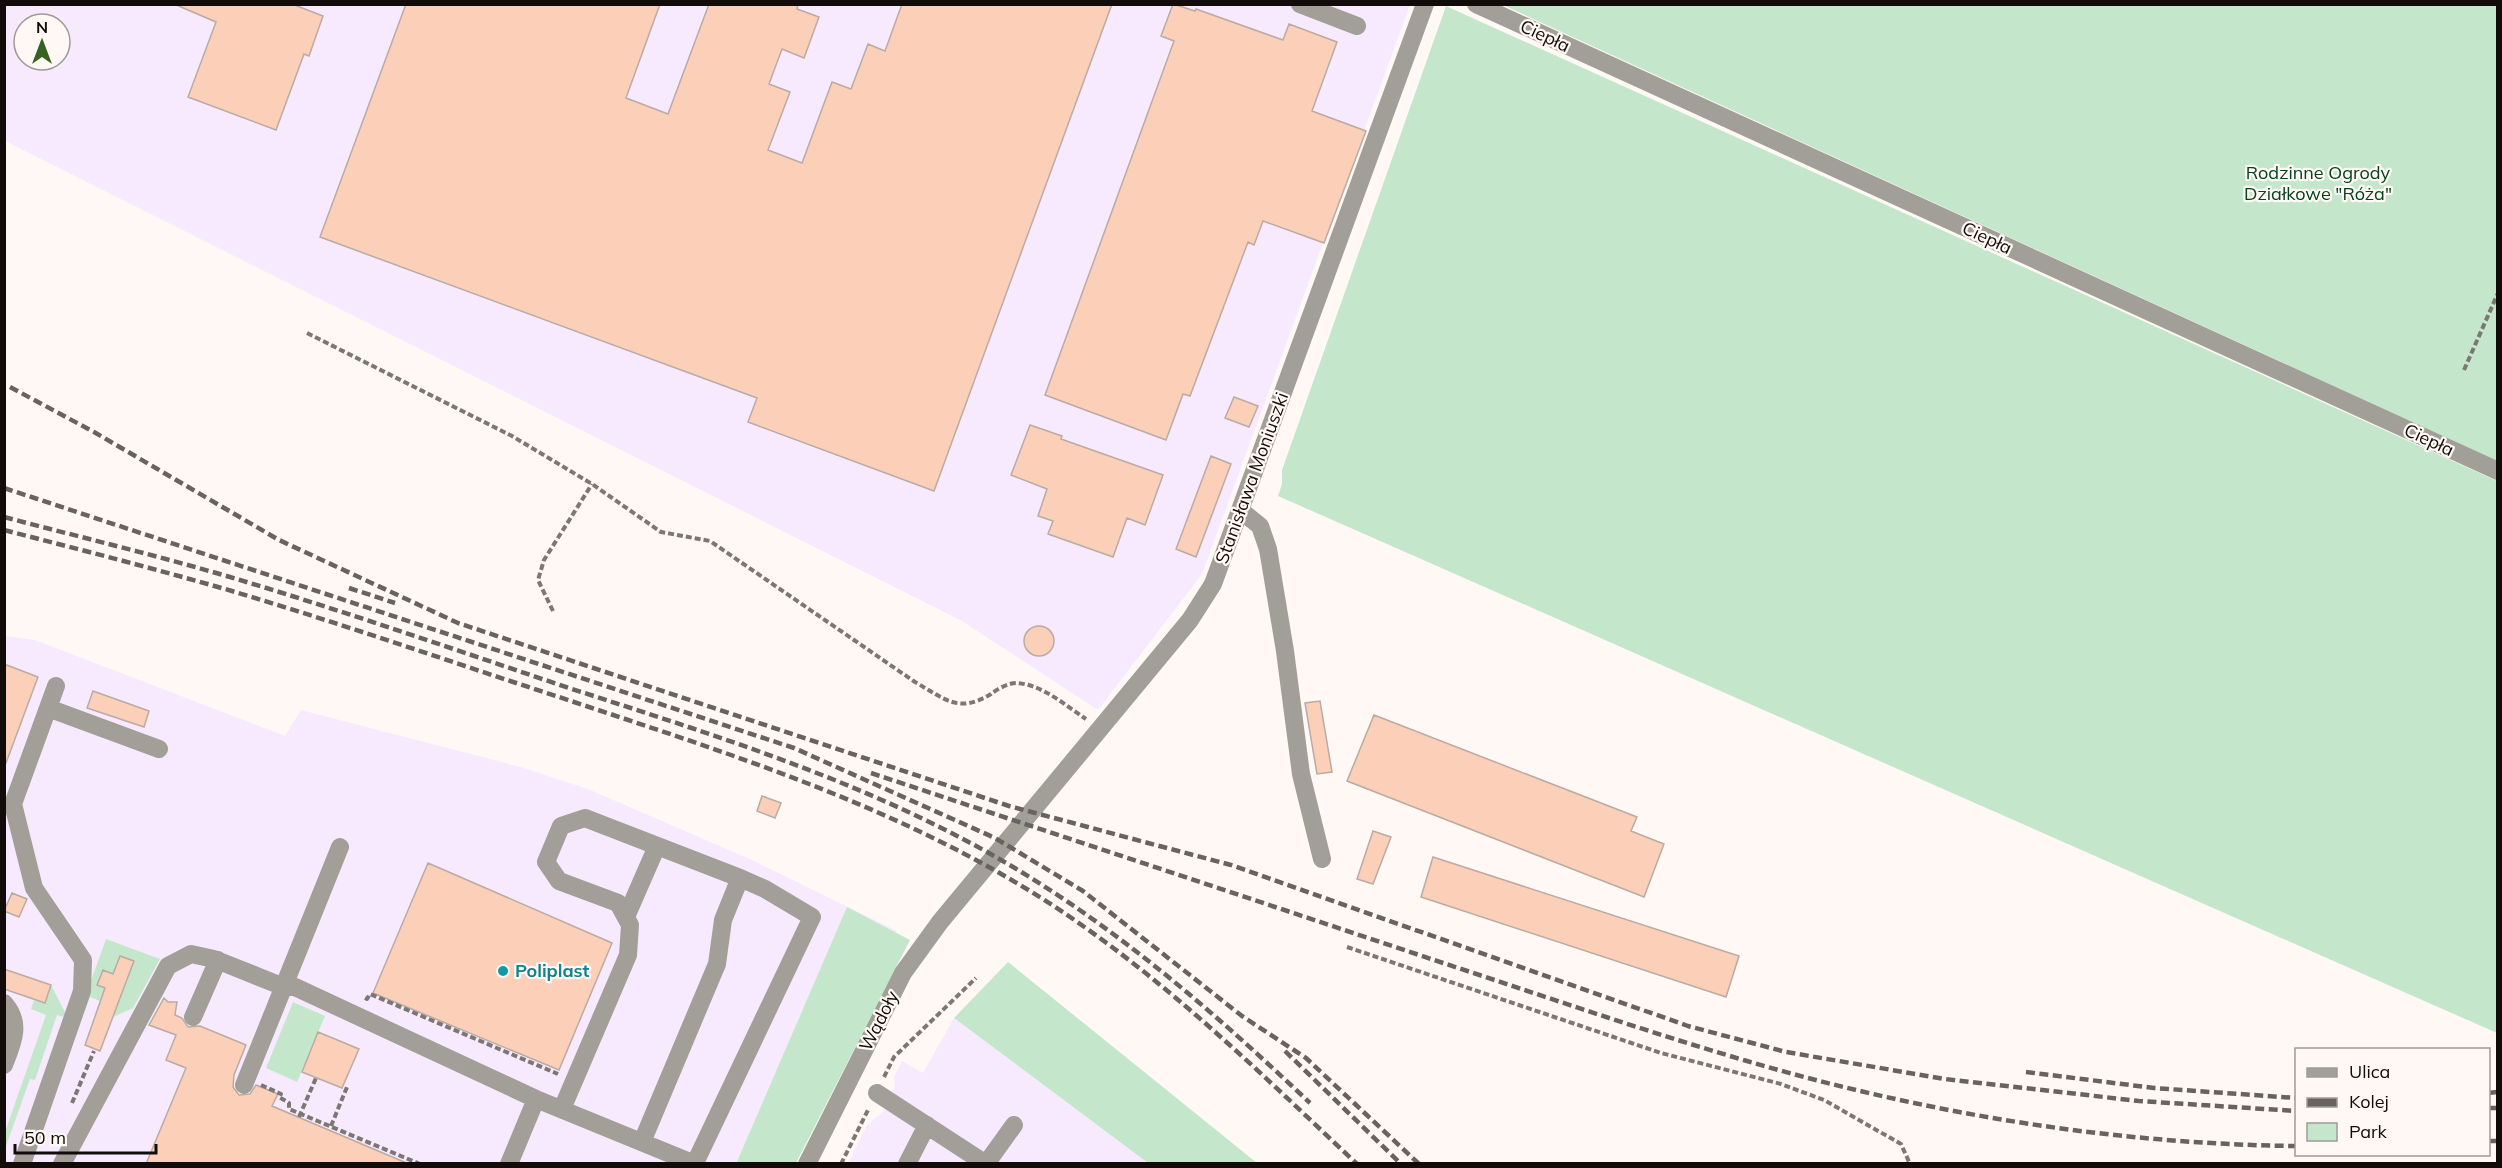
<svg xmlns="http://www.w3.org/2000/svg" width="2502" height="1168" font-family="Mulish,sans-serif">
  <rect width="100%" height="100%" fill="#fff8f5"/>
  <path fill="#f7eaff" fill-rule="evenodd" d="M 4,5 L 1410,5 L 1202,574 L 1098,710 L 962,621 L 5,141 ZM 24,24 L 60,24 L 60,60 L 24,60 Z
    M 5,636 L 35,640 L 285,736 L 301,710 L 521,767 L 588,789 L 752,860 L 897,931 L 762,1163 L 5,1164 Z
    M 954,1018 L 1148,1163 L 848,1164 L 867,1125 L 883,1112 L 895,1086 L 894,1077 L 902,1061 L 923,1073 Z"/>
  <path fill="#c4e7cc" d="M 1503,5 L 2497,5 L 2497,461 Z
    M 1446,6 L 2497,481 L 2497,1033 L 1278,496 L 1282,484 L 1282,470 Z
    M 847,907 L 910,940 L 796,1163 L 736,1164 Z
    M 106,939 L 160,959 L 133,1008 L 111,1018 L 96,1012 L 100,1001 L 90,997 L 29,1163 L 25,1164 Z
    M 1008,962 L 1257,1163 L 1148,1163 L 954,1018 Z
    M 51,985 L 68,1018 L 57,1015 L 35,1080 L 30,1079 L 5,1149 L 5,1132 L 46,1015 L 31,1009 L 34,1000 L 45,1003 Z
    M 293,1002 L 325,1016 L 297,1082 L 266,1068 Z"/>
  <path fill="#fbcfb8" stroke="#baaba3" stroke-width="1.5" d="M 174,4 L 292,4 L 323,16 L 309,56 L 304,54 L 276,130 L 188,97 L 216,22 Z
    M 406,4 L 660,4 L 626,98 L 668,114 L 709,4 L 798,4 L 797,9 L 819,17 L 804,58 L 782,49 L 769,84 L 790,92 L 768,150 L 802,163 L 832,82 L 851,89 L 868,44 L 885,51 L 902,4 L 1112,4 L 934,491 L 748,422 L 757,398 L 320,237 Z
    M 1173,4 L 1195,11 L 1196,9 L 1283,40 L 1289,24 L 1337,42 L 1312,111 L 1366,131 L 1324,243 L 1263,221 L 1254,245 L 1248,242 L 1190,396 L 1183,394 L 1166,440 L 1045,395 L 1174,41 L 1161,36 Z
    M 1234,397 L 1258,406 L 1249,427 L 1225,418 Z
    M 1030,425 L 1062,436 L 1061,439 L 1163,475 L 1145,525 L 1127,518 L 1113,557 L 1048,534 L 1053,521 L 1038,516 L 1047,489 L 1011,475 Z
    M 1211,456 L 1231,464 L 1196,557 L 1176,549 Z
    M1024 641a15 15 0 1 1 30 0a15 15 0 1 1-30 0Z
    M 4,664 L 38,677 L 6,763 L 4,763 Z
    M 93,691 L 149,711 L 144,727 L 87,708 Z
    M 1320,701 L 1332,772 L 1317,774 L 1305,703 Z
    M 1374,715 L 1637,817 L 1631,831 L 1664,844 L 1644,897 L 1347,781 Z
    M 762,796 L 781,803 L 775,818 L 757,811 Z
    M 1373,831 L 1391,837 L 1373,884 L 1357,879 Z
    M 1433,857 L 1739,956 L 1726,997 L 1421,897 Z
    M 428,863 L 612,943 L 559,1070 L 373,993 Z
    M 12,893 L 27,899 L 19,917 L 4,911 Z
    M 120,956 L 134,961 L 100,1051 L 85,1045 L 105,988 L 97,985 L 103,970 L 113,974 Z
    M 4,969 L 51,985 L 45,1003 L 4,989 Z
    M 164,998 L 168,1002 L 177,1002 L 175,1015 L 182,1018 L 188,1027 L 200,1026 L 246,1045 L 234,1075 L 233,1087 L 239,1095 L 250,1094 L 256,1085 L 278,1094 L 272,1106 L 409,1164 L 146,1164 L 186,1068 L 166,1060 L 176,1035 L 149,1025 Z
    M 318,1032 L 359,1049 L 342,1088 L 302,1072 Z"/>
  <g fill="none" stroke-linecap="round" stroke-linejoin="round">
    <path stroke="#7d7774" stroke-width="4" stroke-dasharray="6 3" stroke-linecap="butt" d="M 307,333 L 512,436 L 592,484 L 661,532 L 710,541 L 915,682 C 945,699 958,714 991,694 C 997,689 1009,683 1016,683 C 1042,684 1066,706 1086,719
      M 2464,370 L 2498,293
      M 553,611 L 538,580 L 544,560 L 592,484
      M 1347,947 L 1661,1053 L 1781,1084 L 1824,1100 L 1901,1144 L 1910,1164
      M 365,998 L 367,999 L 370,994 L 558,1074
      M 884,1077 L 894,1057 L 976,978
      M 261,1085 L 281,1094 L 279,1097 L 289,1103 L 289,1109 L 420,1164
      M 72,1103 L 94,1051
      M 299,1117 L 316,1078
      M 331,1126 L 347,1087
      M 841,1164 L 869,1108"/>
    <path stroke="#a19f98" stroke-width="18" d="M 1300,4 L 1357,26
      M 1476,4 L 2498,471
      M 1240,510 L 1260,526 L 1268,549 L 1285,651 L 1301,774 L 1322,859
      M 48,708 L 159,749
      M 626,917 L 657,846
      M 4,1003 C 22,1023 13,1042 4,1065
      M 193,1017 L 218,960
      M 244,1085 L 340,847
      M 877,1093 L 986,1164
      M 562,1109 L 628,955 L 630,925 L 618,903 L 559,881 L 546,862 L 561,826 L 585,818 L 740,878 L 765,889 L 812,917 L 695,1163
      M 642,1142 L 717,964 L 723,920 L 740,878
      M 22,1164 L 82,991 L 83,960 L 34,888 L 13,804 L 56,686
      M 62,1164 L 168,966 L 191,954 L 214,959 L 284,987 L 295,987 L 536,1099 L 695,1164
      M 509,1164 L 536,1099
      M 807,1164 L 903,973 L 940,922 L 1190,620 L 1213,584 L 1425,4
      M 907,1164 L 927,1125
      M 986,1164 L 1014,1125"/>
    <path stroke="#696360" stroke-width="4.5" stroke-dasharray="9 4.5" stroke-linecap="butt" d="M 10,387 L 94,432 L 279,540 L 458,623 L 1009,806 L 1231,865 L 1688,1026 L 1786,1052 L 1945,1079 L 2139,1101 L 2296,1111
      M 4,488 L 794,748 L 995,838 L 1083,891 L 1242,1016 L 1306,1058 L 1419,1164
      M 4,517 C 80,537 155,555 230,577 C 344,611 456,650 569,688 C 720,737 870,783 1008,864 C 1120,930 1216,1014 1310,1103
      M 4,530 C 78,549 152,568 225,589 C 337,622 448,661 559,697 C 721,751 883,801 1030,891 C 1152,966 1253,1066 1357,1164
      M 349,588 L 395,603
      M 871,773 C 1061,836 1252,899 1443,963 C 1544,996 1644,1031 1747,1061 C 1924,1113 2112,1144 2296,1146
      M 1285,1051 L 1401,1164
      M 2026,1072 L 2154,1088 L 2296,1098
      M 2488,1093 L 2498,1092
      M 2488,1108 L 2498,1108
      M 2488,1141 L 2498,1141"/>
  </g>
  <circle fill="#0f9aa8" stroke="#fff8f5" stroke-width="2" cx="503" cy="971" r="6"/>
  <g text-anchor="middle" stroke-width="4.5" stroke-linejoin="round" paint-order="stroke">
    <g font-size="18" fill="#110c09" stroke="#fff8f5">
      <text transform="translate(1545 36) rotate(25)" y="6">Ciepła</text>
      <text transform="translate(1987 238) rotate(25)" y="6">Ciepła</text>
      <text transform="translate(2429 440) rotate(25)" y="6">Ciepła</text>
      <text transform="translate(1252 478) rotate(-70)" y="6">Stanisława Moniuszki</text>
      <text transform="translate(879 1021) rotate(-63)" y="6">Wądoły</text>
    </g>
    <g font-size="18" fill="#00431e" stroke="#fff8f5">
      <text x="2318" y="179">Rodzinne Ogrody<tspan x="2318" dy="21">Działkowe "Róża"</tspan></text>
    </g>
    <g font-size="18" font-weight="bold" fill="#0d838f" stroke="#fff8f5" text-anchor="start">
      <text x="515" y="977">Poliplast</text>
    </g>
  </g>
  <rect width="2502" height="1168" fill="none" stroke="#110c09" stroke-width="12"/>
  <rect x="2295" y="1048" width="195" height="108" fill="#fff8f5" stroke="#a09a97" stroke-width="1.5"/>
  <rect x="2307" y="1068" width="30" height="9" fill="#a19f98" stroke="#a09a97" stroke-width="1.5"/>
  <text x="2349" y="1078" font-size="18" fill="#110c09">Ulica</text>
  <rect x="2307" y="1098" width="30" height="9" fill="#696360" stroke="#a09a97" stroke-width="1.5"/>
  <text x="2349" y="1108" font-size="18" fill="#110c09">Kolej</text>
  <rect x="2307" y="1123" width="30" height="18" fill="#c4e7cc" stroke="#a09a97" stroke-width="1.5"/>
  <text x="2349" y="1138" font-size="18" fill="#110c09">Park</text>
  <g transform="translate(42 42)"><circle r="28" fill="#fff8f5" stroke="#a09a97" stroke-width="1.5"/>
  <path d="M0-4.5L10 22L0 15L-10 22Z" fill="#376321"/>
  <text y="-9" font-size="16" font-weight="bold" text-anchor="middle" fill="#110c09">N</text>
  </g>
  <path d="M15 1144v9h141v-9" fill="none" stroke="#110c09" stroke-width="3"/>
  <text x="24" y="1144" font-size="18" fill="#110c09" stroke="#fff8f5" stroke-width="4.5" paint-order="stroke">50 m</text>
</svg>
